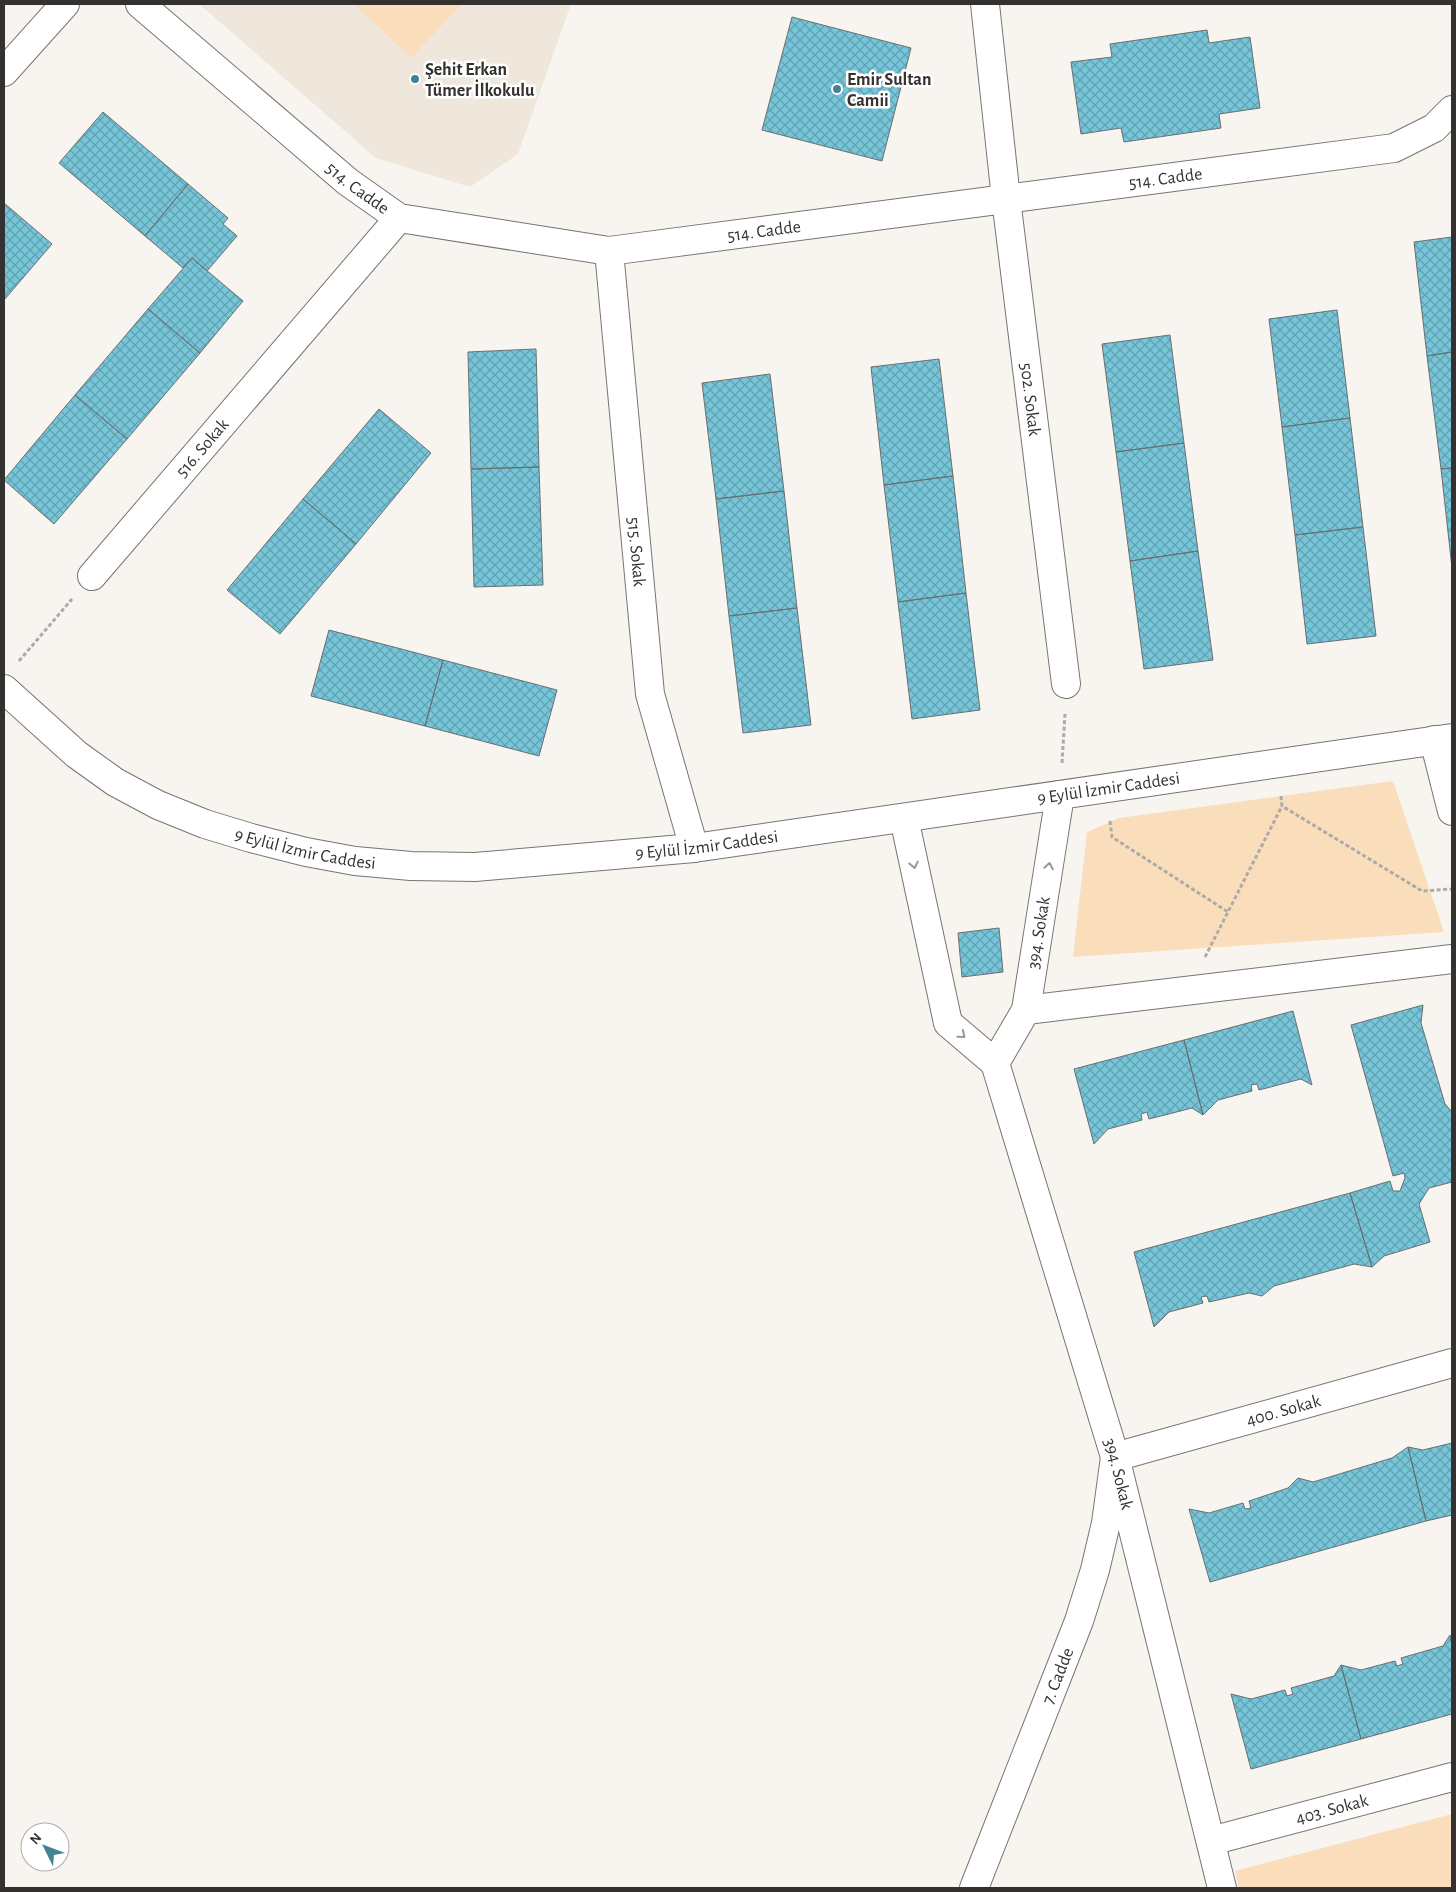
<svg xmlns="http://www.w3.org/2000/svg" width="1456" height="1892" font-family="'Alegreya Sans',sans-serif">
  <defs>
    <pattern id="building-cross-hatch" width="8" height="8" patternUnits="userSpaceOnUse" patternTransform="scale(1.25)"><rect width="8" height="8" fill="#76c5d9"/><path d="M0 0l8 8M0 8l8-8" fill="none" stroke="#61a1b0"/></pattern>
  </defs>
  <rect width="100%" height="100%" fill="#f8f4f0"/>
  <path fill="#efe7dc" d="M 199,4 L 571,4 L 518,154 L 470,187 L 376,158 Z"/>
  <path fill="#fadebb" d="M 354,4 L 462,4 L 411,58 Z
    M 1393,781 L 1444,932 L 1073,957 L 1087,832 L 1119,818 Z
    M 1452,1814 L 1452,1888 L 1239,1888 L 1235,1871 Z"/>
  <path fill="url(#building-cross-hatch)" stroke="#696f70" d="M 792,17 L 911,48 L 882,161 L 762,130 Z
    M 1207,30 L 1209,43 L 1250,37 L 1260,108 L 1219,114 L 1221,128 L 1124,142 L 1121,128 L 1081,134 L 1071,62 L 1112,57 L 1110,44 Z
    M 103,112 L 188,184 L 145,236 L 59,163 Z
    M 188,184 L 228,218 L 223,224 L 237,236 L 207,271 L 192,258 L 183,268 L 145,236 Z
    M 4,203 L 52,244 L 4,300 Z
    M 1452,237 L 1452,352 L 1427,356 L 1414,242 Z
    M 192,258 L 243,301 L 200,353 L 148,309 Z
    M 148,309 L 200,353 L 127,439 L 75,395 Z
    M 1337,310 L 1350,418 L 1282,427 L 1269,319 Z
    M 1170,335 L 1184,443 L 1116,452 L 1102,344 Z
    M 536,349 L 539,467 L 471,469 L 468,352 Z
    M 1452,352 L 1452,468 L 1441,469 L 1427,356 Z
    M 939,359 L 953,476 L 884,485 L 871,367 Z
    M 770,374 L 784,491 L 716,499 L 702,383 Z
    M 75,395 L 127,439 L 54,524 L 4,480 Z
    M 379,409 L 431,453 L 356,544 L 303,499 Z
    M 1350,418 L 1363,527 L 1295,535 L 1282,427 Z
    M 1184,443 L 1198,551 L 1130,561 L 1116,452 Z
    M 539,467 L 543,585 L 474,587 L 471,469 Z
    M 1452,468 L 1452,568 L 1441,469 Z
    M 953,476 L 966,593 L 898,602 L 884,485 Z
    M 784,491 L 797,608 L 729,616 L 716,499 Z
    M 303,499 L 356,544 L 280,634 L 227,590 Z
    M 1363,527 L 1376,636 L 1307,644 L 1295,535 Z
    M 1198,551 L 1213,660 L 1144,669 L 1130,561 Z
    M 966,593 L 980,710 L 912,719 L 898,602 Z
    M 797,608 L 811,725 L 743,733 L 729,616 Z
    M 329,630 L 443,660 L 425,726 L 311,696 Z
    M 443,660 L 557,690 L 539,756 L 425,726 Z
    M 999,928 L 1003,972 L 962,977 L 958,933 Z
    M 1423,1005 L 1421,1023 L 1445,1104 L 1452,1112 L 1452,1182 L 1429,1188 L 1419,1204 L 1430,1242 L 1384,1256 L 1372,1267 L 1350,1193 L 1390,1181 L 1393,1191 L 1400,1191 L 1405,1178 L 1404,1173 L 1393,1176 L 1351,1025 Z
    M 1293,1011 L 1312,1085 L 1301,1079 L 1259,1090 L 1257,1084 L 1251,1085 L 1252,1091 L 1218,1100 L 1203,1115 L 1184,1040 Z
    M 1184,1040 L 1203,1115 L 1192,1108 L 1149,1119 L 1147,1112 L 1141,1114 L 1142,1120 L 1108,1129 L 1094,1144 L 1074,1069 Z
    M 1350,1193 L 1372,1267 L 1354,1264 L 1274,1286 L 1262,1296 L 1249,1293 L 1209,1302 L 1207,1296 L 1201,1297 L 1203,1303 L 1169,1312 L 1154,1327 L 1134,1252 Z
    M 1452,1443 L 1452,1515 L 1426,1521 L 1408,1447 L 1423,1450 Z
    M 1408,1447 L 1426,1521 L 1210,1582 L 1189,1509 L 1209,1513 L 1243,1503 L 1245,1509 L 1251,1508 L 1249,1501 L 1288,1488 L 1298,1478 L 1313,1482 L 1392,1458 Z
    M 1450,1635 L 1452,1644 L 1452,1714 L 1361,1739 L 1341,1665 L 1361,1670 L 1395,1661 L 1397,1666 L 1403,1664 L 1401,1658 L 1443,1646 Z
    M 1341,1665 L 1361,1739 L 1251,1769 L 1231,1694 L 1251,1699 L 1285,1690 L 1287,1696 L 1293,1694 L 1291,1688 L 1334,1676 Z"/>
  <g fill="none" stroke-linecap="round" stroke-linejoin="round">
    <defs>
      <g id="street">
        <path id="s1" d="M 985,4 L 1006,199 L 1066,684"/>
        <path d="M 4,72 L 65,4"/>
        <path id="s2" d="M 609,251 L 650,694 L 694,848"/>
        <path id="s3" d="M 92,576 L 399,218"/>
        <path d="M 1434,740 L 1452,811"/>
        <path id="s4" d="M 904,818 L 948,1023 L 995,1063 L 1026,1010 L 1060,795"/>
        <path d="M 1026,1010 L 1452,959"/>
        <path id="s5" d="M 995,1063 L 1115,1457 L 1222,1888"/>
        <path id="s6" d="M 1211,1841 L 1452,1777"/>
        <path id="s7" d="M 974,1888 L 1079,1621 L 1095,1570 L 1106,1523 L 1115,1457 L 1452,1363"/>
      </g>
      <g id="secondary">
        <path id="s8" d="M 140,4 L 348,182 L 399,218 L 609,251 L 1394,148 L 1434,128 L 1452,110"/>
        <path id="s9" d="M 4,689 L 76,754 L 115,782 L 158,805 L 205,824 L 251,838 L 306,852 L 355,861 L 411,866 L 475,867 L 694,848 L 1452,738"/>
      </g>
    </defs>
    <use href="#street" stroke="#787571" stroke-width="30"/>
    <use href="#secondary" stroke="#787571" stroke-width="30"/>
    <path stroke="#adaaa7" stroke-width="3" stroke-dasharray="4 2.5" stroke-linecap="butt" d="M 19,661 L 72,599
      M 1062,763 L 1065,714
      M 1281,796 L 1282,806 L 1422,891 L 1452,889
      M 1110,821 L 1112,837 L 1228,912
      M 1205,957 L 1282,806"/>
    <use href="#street" stroke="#fff" stroke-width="28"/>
    <use href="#secondary" stroke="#fff" stroke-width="28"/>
  </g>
  <defs><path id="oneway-chevron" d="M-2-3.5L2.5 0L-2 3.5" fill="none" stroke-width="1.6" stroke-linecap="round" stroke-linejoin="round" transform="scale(1.25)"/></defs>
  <g stroke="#999898">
    <use href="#oneway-chevron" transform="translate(914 865) rotate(78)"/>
    <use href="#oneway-chevron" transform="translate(1049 866) rotate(-81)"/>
    <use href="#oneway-chevron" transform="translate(962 1035) rotate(40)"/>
  </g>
  <g fill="#418394" stroke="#fff" stroke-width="2">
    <circle cx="415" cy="79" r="5"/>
    <circle cx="837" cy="89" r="5"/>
  </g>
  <g text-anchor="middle" stroke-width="5" stroke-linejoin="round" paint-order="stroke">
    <g font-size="18" font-weight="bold" fill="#333230" stroke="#fff" text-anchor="start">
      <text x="425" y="75">Şehit Erkan<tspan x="425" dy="21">Tümer İlkokulu</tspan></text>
      <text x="847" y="85">Emir Sultan<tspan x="847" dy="21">Camii</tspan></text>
    </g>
    <g font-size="18" fill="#333230" stroke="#fff">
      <text dy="6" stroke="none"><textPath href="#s8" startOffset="1110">514. Cadde</textPath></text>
      <text dy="6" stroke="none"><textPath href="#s8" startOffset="285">514. Cadde</textPath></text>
      <text dy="6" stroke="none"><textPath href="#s8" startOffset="705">514. Cadde</textPath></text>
      <text dy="6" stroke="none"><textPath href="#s1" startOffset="398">502. Sokak</textPath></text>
      <text dy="6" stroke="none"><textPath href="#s3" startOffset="169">516. Sokak</textPath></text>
      <text dy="6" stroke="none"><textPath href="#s2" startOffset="302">515. Sokak</textPath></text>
      <text dy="6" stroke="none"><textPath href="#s9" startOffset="1158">9 Eylül İzmir Caddesi</textPath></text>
      <text dy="6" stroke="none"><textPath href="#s9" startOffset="752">9 Eylül İzmir Caddesi</textPath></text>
      <text dy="6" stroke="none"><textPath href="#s9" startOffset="348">9 Eylül İzmir Caddesi</textPath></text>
      <text dy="6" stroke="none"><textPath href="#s4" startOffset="411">394. Sokak</textPath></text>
      <text dy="6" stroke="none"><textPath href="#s7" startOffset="630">400. Sokak</textPath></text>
      <text dy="6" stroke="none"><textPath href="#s5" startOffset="429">394. Sokak</textPath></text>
      <text dy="6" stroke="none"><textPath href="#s7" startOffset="228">7. Cadde</textPath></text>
      <text dy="6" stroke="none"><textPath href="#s6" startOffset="125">403. Sokak</textPath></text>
    </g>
  </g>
  <rect width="1456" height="1892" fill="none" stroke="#333230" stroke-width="10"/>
  <g transform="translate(45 1847) rotate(312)"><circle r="24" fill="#ffffff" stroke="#adadac"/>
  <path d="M0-4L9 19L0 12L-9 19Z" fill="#418394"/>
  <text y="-8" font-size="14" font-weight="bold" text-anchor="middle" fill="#333230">N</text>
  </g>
</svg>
